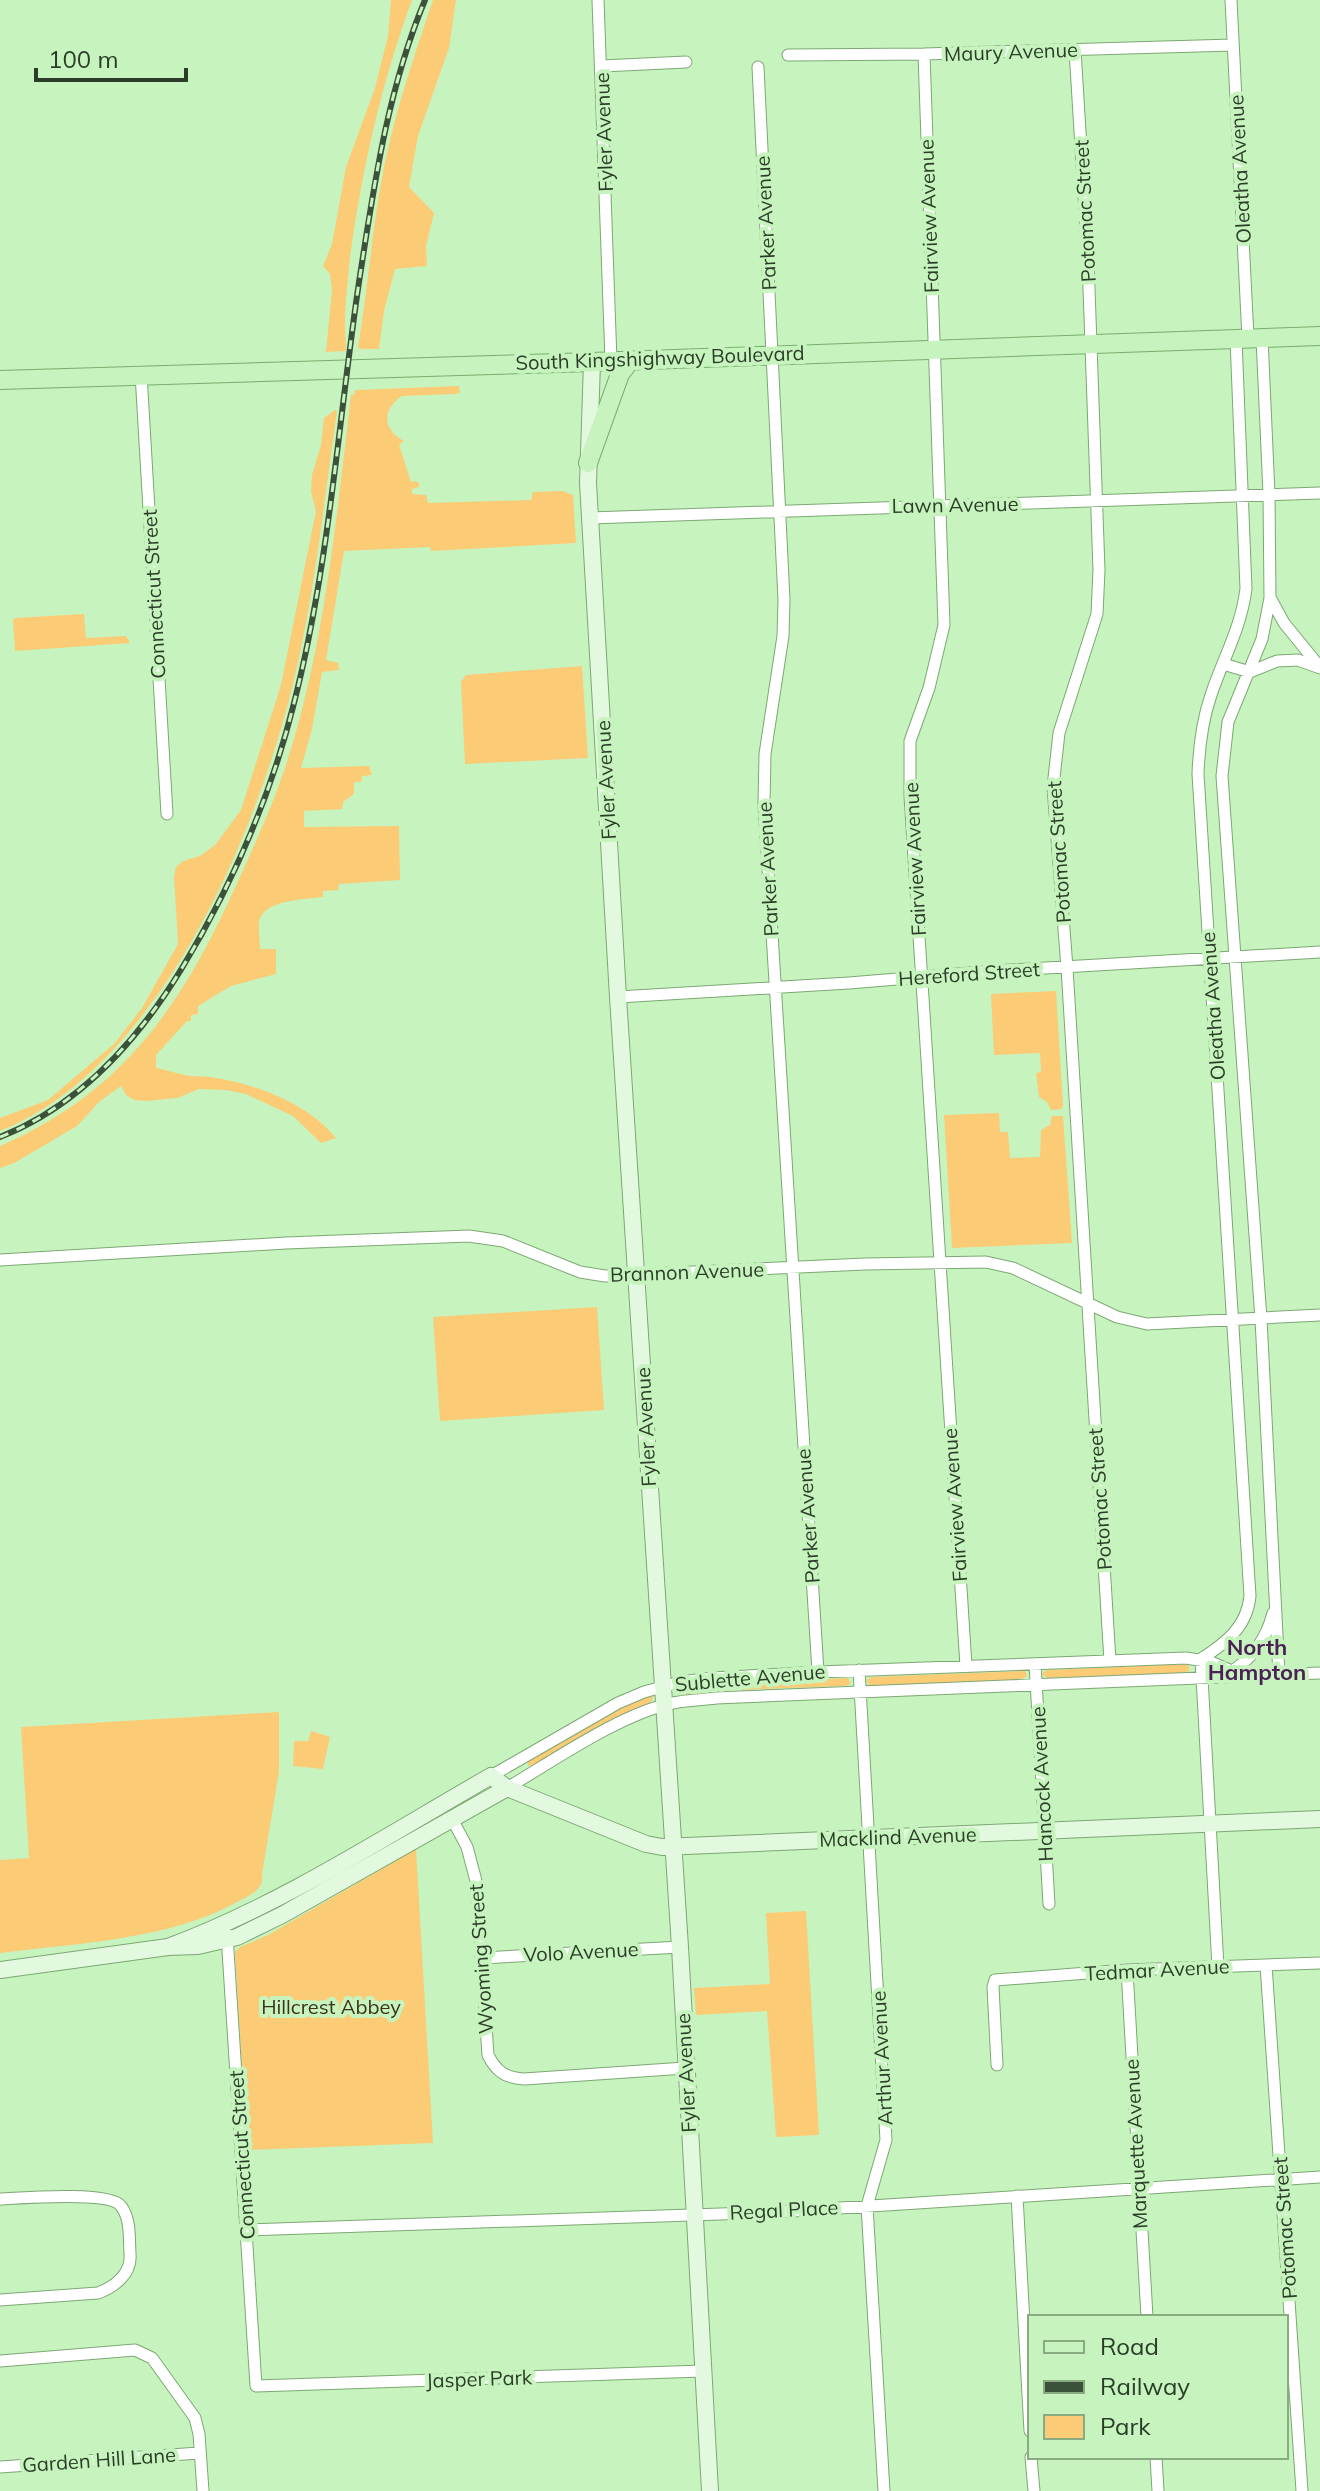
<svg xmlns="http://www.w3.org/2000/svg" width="1320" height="2491" font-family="Mulish,sans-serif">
  <rect width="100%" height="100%" fill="#c7f4be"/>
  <path fill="#fbcb76" d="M 391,0 L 412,0 C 381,84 362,170 350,258 C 348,280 345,304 345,326 C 345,335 346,343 346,351 L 326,352 L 332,290 L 330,274 L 323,266 L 332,244 L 346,167 L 375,88 L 388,36 Z
    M 433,0 L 456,0 L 449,48 L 418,136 L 409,187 L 434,213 L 426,246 L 427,266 L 395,269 L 384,311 L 379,349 L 360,349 L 358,347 C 367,294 371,241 380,189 C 391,123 412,62 433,0 Z
    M 459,386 L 460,393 L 454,394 L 402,396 C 381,410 383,430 404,441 L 399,445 L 411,482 L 416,481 L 419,483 L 419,487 L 412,489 L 412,494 L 426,495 L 428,503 L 531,500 L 533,492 L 563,491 L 573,495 L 576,543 L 431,551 L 430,547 L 344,551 L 326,660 L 338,663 L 339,670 L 322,672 L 312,729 L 301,768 L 369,766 L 372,775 L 362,776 L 361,782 L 354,782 L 354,794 L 343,802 L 342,809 L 304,811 L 304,827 L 399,826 L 400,880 L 339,884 L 338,890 L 323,891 L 323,897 C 306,899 262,900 259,922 C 258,930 260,940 260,949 L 276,949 L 276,974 L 231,986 L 198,1006 L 198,1014 L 191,1015 L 191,1021 L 187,1021 L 156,1055 L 156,1068 C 167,1070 175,1073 185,1075 C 193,1077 202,1076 210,1077 C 254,1083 307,1103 336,1138 L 321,1143 L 293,1116 L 246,1094 L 226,1090 L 199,1089 L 177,1098 L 147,1101 L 134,1100 L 126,1095 L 121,1086 L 100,1101 L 77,1126 L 14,1163 L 0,1168 L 0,1146 C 115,1096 175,1016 227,905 C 248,859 270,813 286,765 C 325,645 336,519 351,395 L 354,395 L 355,390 Z
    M 335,410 L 337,411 C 324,501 315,592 294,680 C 257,835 158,1068 0,1131 L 0,1118 L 48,1100 L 115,1043 L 142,1008 L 178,944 L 174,877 L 176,867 L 183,861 L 200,856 L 215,845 L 241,810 L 281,685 L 316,511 L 311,492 L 312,475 L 321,445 L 324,418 Z
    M 84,614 L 86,638 L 126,636 L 130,643 L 15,651 L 13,620 L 15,618 Z
    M 582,666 L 588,758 L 465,764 L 461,682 L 466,675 Z
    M 1056,991 L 1063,1106 L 1061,1109 L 1051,1110 L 1047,1102 L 1039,1097 L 1036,1073 L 1041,1072 L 1040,1053 L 994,1055 L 991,994 Z
    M 999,1113 L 1000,1132 L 1008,1132 L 1010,1158 L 1040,1157 L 1041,1130 L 1050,1125 L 1052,1116 L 1063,1116 L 1072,1243 L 952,1248 L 944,1115 Z
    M 597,1307 L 604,1410 L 440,1421 L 433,1317 Z
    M 1185,1664 L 1189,1666 L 1189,1671 L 1183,1673 L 1048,1678 L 1042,1675 L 1043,1672 L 1048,1670 Z
    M 1022,1671 L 1026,1672 L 1027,1676 L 1020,1680 L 872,1686 L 869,1685 L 866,1680 L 872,1677 Z
    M 848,1678 L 851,1684 L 844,1686 L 711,1691 L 681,1696 L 678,1691 L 682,1687 L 703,1684 Z
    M 648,1696 L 652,1696 L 653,1699 L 649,1704 L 618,1717 L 534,1765 L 528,1766 L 528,1760 L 627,1704 Z
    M 279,1712 L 279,1772 L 262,1874 C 264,1891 251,1894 237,1902 C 169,1940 77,1943 0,1953 L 0,1860 L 29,1858 L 21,1727 Z
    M 311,1731 L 330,1737 L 323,1769 L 293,1766 L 294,1741 L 308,1741 Z
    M 416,1849 L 433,2143 L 247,2150 L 235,1952 L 240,1947 L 268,1935 Z
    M 806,1911 L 819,2135 L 776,2137 L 767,2011 L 696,2015 L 694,1988 L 770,1984 L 766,1913 Z"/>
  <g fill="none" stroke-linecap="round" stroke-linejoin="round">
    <defs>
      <path id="street" d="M 598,0 L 611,361
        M 1231,0 L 1248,338
        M 1075,50 L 1088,261 L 1099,570 L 1097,614 L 1059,733 L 1053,787 L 1067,968 L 1110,1661
        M 924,54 L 944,625 L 929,688 L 910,741 L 910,796 L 966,1666
        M 788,55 L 924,54 L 1233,45
        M 602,66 L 686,62
        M 758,67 L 784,600 L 783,636 L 765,754 L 764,805 L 818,1672
        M 1262,338 L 1269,494 L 1270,598 L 1262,639 L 1228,722 L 1222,776 L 1261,1319 L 1279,1675
        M 141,374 L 167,814
        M 590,518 L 1320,493
        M 1271,599 L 1284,623 L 1319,666
        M 1223,664 L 1250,672 L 1277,661 L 1298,660 L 1320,668
        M 618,997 L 849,983 L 994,971 L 1320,952
        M 0,1260 L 286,1243 L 469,1236 L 503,1241 L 580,1272 L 605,1276 L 865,1264 L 986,1262 L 1013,1268 L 1117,1317 L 1147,1324 L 1320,1315
        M 1035,1664 L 1049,1904
        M 859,1670 L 886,2140 L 867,2206 L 884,2491
        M 1227,1674 C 1250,1662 1267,1638 1273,1613
        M 491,1776 L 618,1703 L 644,1692 L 680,1682 L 713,1678 L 818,1672 L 1186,1658 L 1211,1662 L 1241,1675
        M 507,1788 C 553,1761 622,1713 673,1703 C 687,1700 702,1700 716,1698 L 1320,1673
        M 452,1819 L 467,1847 L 476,1881 L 488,2055 C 496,2071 505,2078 524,2079 L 685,2068
        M 227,1935 L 256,2386 L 703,2371
        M 482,1958 L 680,1947
        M 1266,1965 L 1302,2491
        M 1218,1967 L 1201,1659 C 1226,1643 1247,1627 1250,1596 L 1198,774 C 1199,747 1202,721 1211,695 C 1223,659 1241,628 1246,589 L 1236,339
        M 1127,1970 L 1147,2317
        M 997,2065 L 993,1987 L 995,1980 L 1127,1970 L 1320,1963
        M 1017,2196 L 1030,2431
        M 0,2199 C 21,2198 110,2191 121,2206 C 131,2219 129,2238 130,2254 C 132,2274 114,2287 98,2293 L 0,2300
        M 247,2230 L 778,2212 L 1320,2177
        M 0,2361 L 135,2350 L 152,2358 L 195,2418 L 199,2434 L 203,2491
        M 1031,2457 L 1034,2491
        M 1156,2457 L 1158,2491
        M 0,2467 L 199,2453"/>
      <path id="secondary" d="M 592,362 L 588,483 L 618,997 L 680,1947 L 710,2491
        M 168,1947 C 281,1905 386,1836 491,1776 L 507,1788 L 646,1844 L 662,1847 L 1320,1819
        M 0,1970 L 168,1947 L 198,1946 L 237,1937 L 282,1915 L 507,1788"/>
      <path id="primary" d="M 0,380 L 592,362 L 1320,336
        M 588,463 L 620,374 L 630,361"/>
    </defs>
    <use href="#street" stroke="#7da774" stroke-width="13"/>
    <use href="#secondary" stroke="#7da774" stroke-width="18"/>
    <use href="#primary" stroke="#78ae6e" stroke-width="20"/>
    <use href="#street" stroke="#fff" stroke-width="11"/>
    <use href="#secondary" stroke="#e3f9df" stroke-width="16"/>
    <use href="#primary" stroke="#c7f3be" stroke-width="18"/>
    <defs>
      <path id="rail" d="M 0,1137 C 79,1106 139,1039 182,968 C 231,887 270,798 293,707 C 329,568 338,424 359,282 C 374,186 387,91 425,0"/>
    </defs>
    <use href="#rail" stroke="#3c5139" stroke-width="6"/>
    <use href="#rail" stroke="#c7f4be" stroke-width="3" stroke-dasharray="9" stroke-linecap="butt"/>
  </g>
  <g text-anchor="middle" stroke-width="8" stroke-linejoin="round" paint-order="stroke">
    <g font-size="20" fill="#2b3d28" stroke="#c7f4be">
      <text transform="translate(1011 52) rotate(-2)" y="7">Maury Avenue</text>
      <text transform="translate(604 132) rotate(-92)" y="7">Fyler Avenue</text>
      <text transform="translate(1240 169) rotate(-93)" y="7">Oleatha Avenue</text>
      <text transform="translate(1085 211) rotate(-93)" y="7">Potomac Street</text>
      <text transform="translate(929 216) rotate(-92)" y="7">Fairview Avenue</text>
      <text transform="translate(766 223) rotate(-93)" y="7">Parker Avenue</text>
      <text transform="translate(660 358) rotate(-2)" y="7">South Kingshighway Boulevard</text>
      <text transform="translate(955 505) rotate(-1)" y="7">Lawn Avenue</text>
      <text transform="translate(154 594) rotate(-93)" y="7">Connecticut Street</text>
      <text transform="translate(606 780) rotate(-93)" y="7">Fyler Avenue</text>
      <text transform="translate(1059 852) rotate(-94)" y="7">Potomac Street</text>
      <text transform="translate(915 859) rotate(-93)" y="7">Fairview Avenue</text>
      <text transform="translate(768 869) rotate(-93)" y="7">Parker Avenue</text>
      <text transform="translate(969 974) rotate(-4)" y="7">Hereford Street</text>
      <text transform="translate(1213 1006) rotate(-94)" y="7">Oleatha Avenue</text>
      <text transform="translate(687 1272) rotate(-2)" y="7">Brannon Avenue</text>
      <text transform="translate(646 1427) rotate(-93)" y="7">Fyler Avenue</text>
      <text transform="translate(1100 1499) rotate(-94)" y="7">Potomac Street</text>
      <text transform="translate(955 1505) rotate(-94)" y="7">Fairview Avenue</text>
      <text transform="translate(808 1516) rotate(-94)" y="7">Parker Avenue</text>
      <text transform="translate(750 1678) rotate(-5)" y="7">Sublette Avenue</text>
      <text transform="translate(1042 1784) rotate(-93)" y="7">Hancock Avenue</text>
      <text transform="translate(898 1837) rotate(-2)" y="7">Macklind Avenue</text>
      <text transform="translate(581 1952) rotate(-3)" y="7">Volo Avenue</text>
      <text transform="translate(481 1959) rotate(-94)" y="7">Wyoming Street</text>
      <text transform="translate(1157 1970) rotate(-3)" y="7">Tedmar Avenue</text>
      <text transform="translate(882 2058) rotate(-93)" y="7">Arthur Avenue</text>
      <text transform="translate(686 2073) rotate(-93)" y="7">Fyler Avenue</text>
      <text transform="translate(1136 2144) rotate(-93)" y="7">Marquette Avenue</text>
      <text transform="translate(242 2155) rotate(-94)" y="7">Connecticut Street</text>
      <text transform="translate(784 2210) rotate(-3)" y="7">Regal Place</text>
      <text transform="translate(1285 2228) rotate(-94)" y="7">Potomac Street</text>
      <text transform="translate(479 2379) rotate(-2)" y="7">Jasper Park</text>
      <text transform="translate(99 2460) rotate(-4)" y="7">Garden Hill Lane</text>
    </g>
    <g font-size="20" fill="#3d311c" stroke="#c7f4be">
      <text x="331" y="2014">Hillcrest Abbey</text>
    </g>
    <g font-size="22" font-weight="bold" fill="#4c2155" stroke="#c7f4be">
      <text x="1257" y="1655">North<tspan x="1257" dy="25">Hampton</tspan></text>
    </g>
  </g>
  <rect x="1028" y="2315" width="260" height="144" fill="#c7f4be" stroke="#89ab82" stroke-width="2"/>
  <rect x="1044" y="2341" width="40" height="12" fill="#c7f3be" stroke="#89ab82" stroke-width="2"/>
  <text x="1100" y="2355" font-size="24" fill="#2b3d28">Road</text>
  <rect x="1044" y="2381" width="40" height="12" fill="#3c5139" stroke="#89ab82" stroke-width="2"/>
  <text x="1100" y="2395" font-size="24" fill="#2b3d28">Railway</text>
  <rect x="1044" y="2415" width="40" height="24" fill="#fbcb76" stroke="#89ab82" stroke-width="2"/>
  <text x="1100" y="2435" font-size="24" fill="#2b3d28">Park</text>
  <path d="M36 68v12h150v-12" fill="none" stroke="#2b3d28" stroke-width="4"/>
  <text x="48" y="68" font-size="24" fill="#2b3d28" stroke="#c7f4be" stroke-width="6" paint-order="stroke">100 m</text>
</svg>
